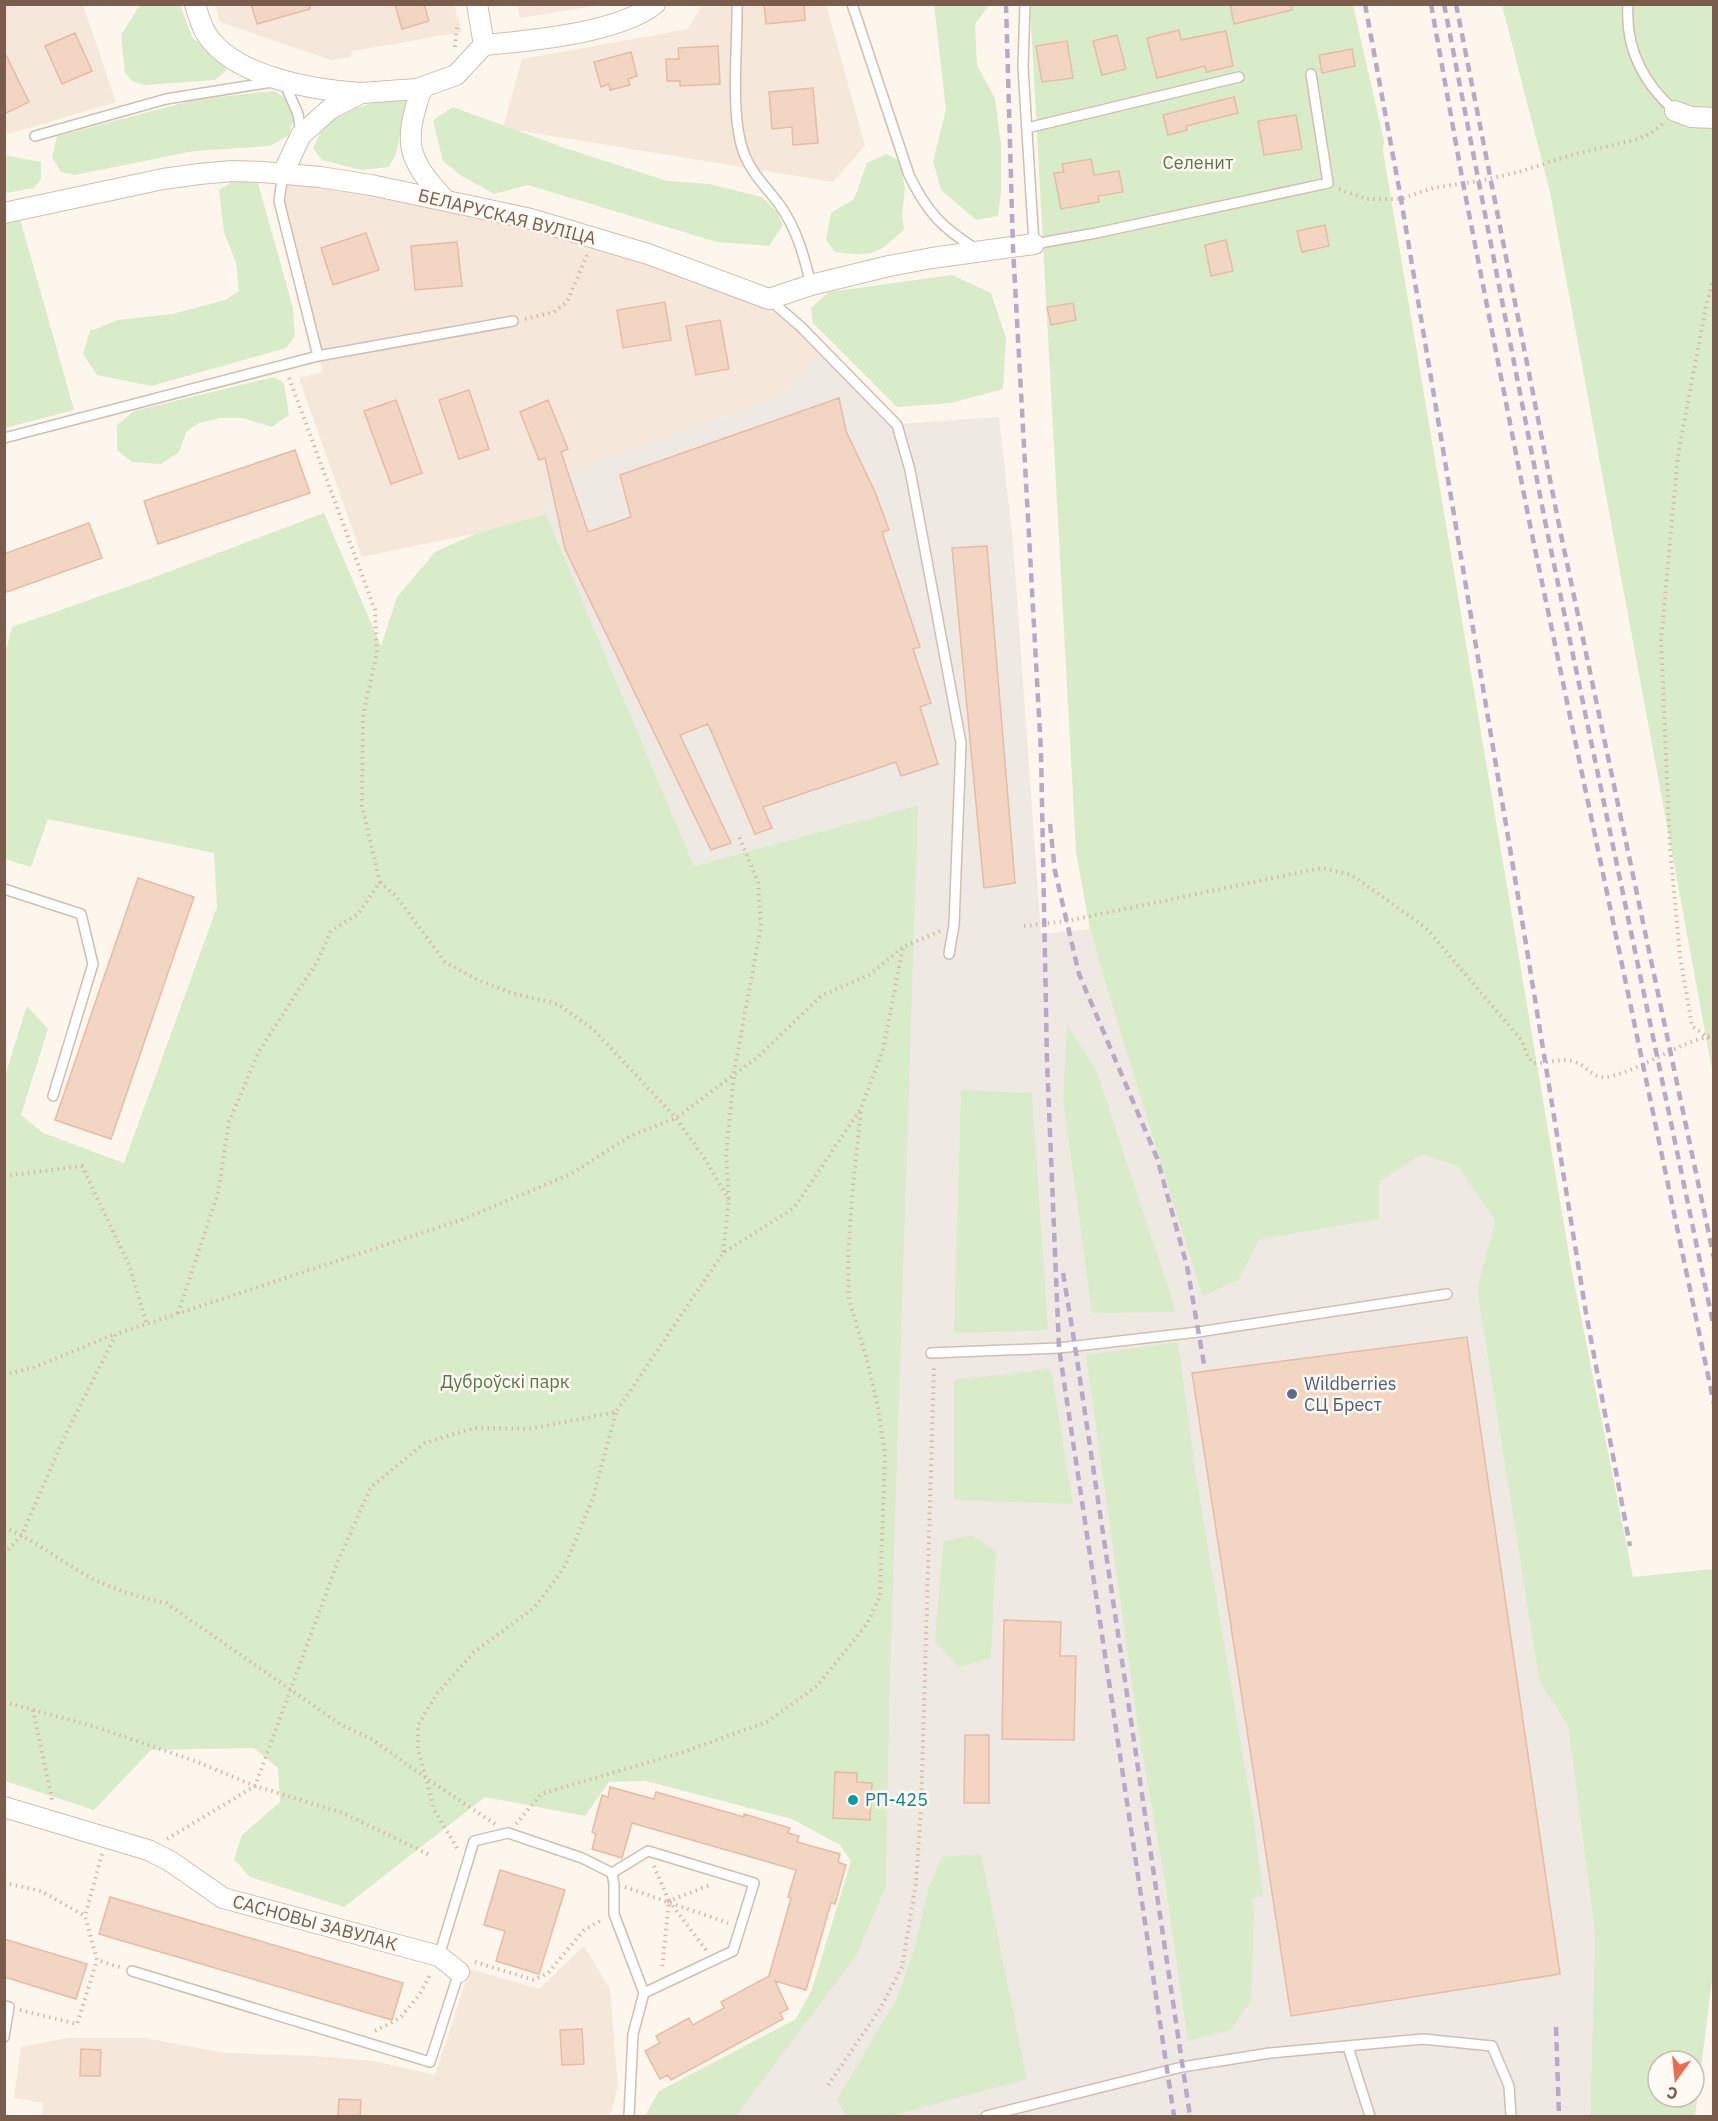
<svg xmlns="http://www.w3.org/2000/svg" width="1718" height="2121" font-family="'IBM Plex Sans',sans-serif">
  <rect width="100%" height="100%" fill="#fdf6ec"/>
  <path fill="#f5e8da" d="M 517,4 L 602,4 L 602,5 L 520,18 Z
    M 826,4 L 865,146 L 833,182 L 503,128 L 522,59 L 688,29 L 702,5 Z
    M 5,5 L 83,5 L 116,102 L 5,135 Z
    M 215,5 L 454,5 L 462,32 L 353,51 L 350,57 L 331,60 L 220,22 Z
    M 283,173 L 446,201 L 769,299 L 825,350 L 779,397 L 544,480 L 546,514 L 477,533 L 362,557 L 299,378 L 323,372 L 279,201 Z
    M 584,1946 L 610,1989 L 618,2086 L 610,2116 L 42,2116 L 43,2103 L 14,2098 L 21,2047 L 67,2038 L 145,2038 L 224,2053 L 314,2056 L 374,2061 L 435,2075 L 470,1969 L 539,1989 Z"/>
  <path fill="#efe9e4" d="M 825,350 L 897,424 L 999,417 L 1013,542 L 1041,934 L 1090,929 L 1101,969 L 1202,1296 L 1238,1281 L 1259,1240 L 1379,1219 L 1379,1182 L 1422,1154 L 1457,1166 L 1495,1220 L 1477,1290 L 1539,1680 L 1568,1726 L 1595,1934 L 1590,2116 L 736,2116 L 857,1955 L 886,1886 L 890,1685 L 917,805 L 694,866 L 546,514 L 543,480 L 779,397 Z"/>
  <path fill="#d8ecc9" fill-rule="evenodd" d="M 140,5 L 180,5 L 193,39 L 219,55 L 227,70 L 215,80 L 145,85 L 132,81 L 125,73 L 121,35 Z
    M 934,5 L 989,5 L 975,24 L 977,65 L 995,98 L 1001,145 L 1001,192 L 998,216 L 976,220 L 941,190 L 933,161 L 946,110 Z
    M 1030,5 L 1353,5 L 1384,141 L 1383,151 L 1572,1272 L 1633,1577 L 1713,1569 L 1714,1964 L 1695,2116 L 1590,2116 L 1595,1934 L 1568,1726 L 1539,1680 L 1477,1290 L 1495,1220 L 1457,1166 L 1422,1154 L 1379,1182 L 1379,1219 L 1259,1240 L 1238,1281 L 1202,1296 L 1101,969 L 1090,929 L 1076,852 ZM 1658,2061 L 1694,2061 L 1694,2097 L 1658,2097 Z
    M 1502,5 L 1713,5 L 1713,1075 L 1550,192 Z
    M 274,91 L 290,101 L 294,119 L 288,136 L 270,146 L 194,151 L 75,175 L 61,172 L 52,157 L 57,136 L 198,99 Z
    M 404,99 L 410,107 L 402,124 L 396,154 L 389,167 L 361,170 L 322,160 L 313,148 L 324,125 L 356,108 L 379,101 Z
    M 453,107 L 562,147 L 667,181 L 709,184 L 762,197 L 777,212 L 783,225 L 769,246 L 717,242 L 528,185 L 494,194 L 460,175 L 443,161 L 433,120 Z
    M 886,154 L 900,161 L 905,189 L 902,214 L 904,229 C 878,255 871,257 835,252 L 826,240 L 831,213 L 854,199 L 867,163 Z
    M 4,155 L 41,162 L 41,179 L 34,188 L 5,193 Z
    M 233,181 L 258,183 L 293,308 L 295,336 L 286,348 L 151,386 L 97,375 L 83,354 L 90,331 L 118,320 L 172,314 L 225,300 L 239,291 L 236,263 L 224,232 L 219,190 Z
    M 20,219 L 74,410 L 5,428 L 5,223 Z
    M 952,275 L 991,293 L 1006,338 L 1003,389 L 951,403 L 897,407 L 813,323 L 811,308 L 829,292 Z
    M 274,377 L 284,383 L 289,415 L 272,427 L 243,418 L 220,418 L 199,423 L 187,431 L 179,452 L 161,464 L 132,462 L 117,450 L 117,425 L 134,411 Z
    M 324,513 L 381,646 L 397,597 L 435,552 L 477,533 L 546,514 L 694,866 L 918,805 L 890,1685 L 886,1886 L 857,1955 L 736,2116 L 645,2116 L 659,2091 L 796,2019 L 812,1989 L 851,1861 L 840,1845 L 792,1819 L 646,1781 L 609,1782 L 585,1816 L 485,1797 L 344,1907 L 250,1877 L 234,1859 L 242,1835 L 280,1802 L 278,1768 L 254,1748 L 151,1750 L 94,1810 L 5,1781 L 4,1079 L 27,1006 L 48,1029 L 21,1115 L 43,1133 L 124,1163 L 217,907 L 214,853 L 48,819 L 31,867 L 5,859 L 4,648 L 7,647 L 12,627 L 152,578 Z
    M 1067,1024 L 1097,1072 L 1176,1312 L 1092,1313 L 1063,1099 Z
    M 961,1090 L 1032,1093 L 1048,1330 L 954,1333 Z
    M 1178,1342 L 1196,1476 L 1254,1821 L 1263,1896 L 1252,1898 L 1254,1912 L 1251,2001 L 1230,2030 L 1188,2041 L 1165,1882 L 1139,1734 L 1086,1355 Z
    M 1051,1369 L 1073,1504 L 954,1500 L 954,1380 Z
    M 971,1535 L 996,1552 L 991,1658 L 959,1667 L 935,1641 L 943,1542 Z
    M 981,1854 L 1027,2079 L 891,2116 L 847,2116 L 837,2100 L 897,1998 L 914,1950 L 929,1886 L 942,1857 Z"/>
  <path fill="#f3d5c3" stroke="#e6bba3" stroke-width="1.5" d="M 251,4 L 310,4 L 310,9 L 257,24 Z
    M 395,4 L 424,4 L 429,21 L 402,29 Z
    M 764,4 L 804,4 L 805,20 L 766,24 Z
    M 1230,4 L 1291,4 L 1292,10 L 1234,24 Z
    M 1179,30 L 1181,40 L 1226,31 L 1233,66 L 1206,72 L 1205,66 L 1157,78 L 1147,38 Z
    M 75,33 L 92,71 L 62,84 L 45,46 Z
    M 1117,35 L 1126,69 L 1102,75 L 1093,41 Z
    M 1067,41 L 1073,78 L 1042,82 L 1036,46 Z
    M 718,46 L 720,84 L 680,86 L 680,81 L 667,81 L 666,59 L 679,59 L 678,48 Z
    M 1352,49 L 1355,66 L 1322,73 L 1319,55 Z
    M 4,51 L 29,102 L 4,114 Z
    M 631,52 L 637,76 L 628,79 L 630,85 L 610,90 L 609,84 L 601,87 L 594,62 Z
    M 813,88 L 818,143 L 793,145 L 792,127 L 772,129 L 769,92 Z
    M 1234,97 L 1238,113 L 1186,126 L 1187,130 L 1168,135 L 1163,115 Z
    M 1296,115 L 1302,149 L 1264,155 L 1258,121 Z
    M 1091,159 L 1094,175 L 1119,171 L 1123,192 L 1098,196 L 1099,202 L 1061,209 L 1054,173 L 1064,172 L 1062,164 Z
    M 1325,225 L 1329,246 L 1302,252 L 1297,231 Z
    M 366,233 L 379,270 L 333,285 L 321,248 Z
    M 1226,240 L 1233,271 L 1211,276 L 1205,245 Z
    M 457,242 L 462,286 L 415,290 L 411,246 Z
    M 665,302 L 671,340 L 623,348 L 617,310 Z
    M 1073,303 L 1076,320 L 1051,325 L 1047,307 Z
    M 720,320 L 729,369 L 696,375 L 686,326 Z
    M 469,390 L 489,449 L 459,459 L 439,400 Z
    M 839,398 L 846,431 L 875,492 L 889,530 L 882,532 L 920,647 L 913,649 L 931,703 L 920,707 L 938,764 L 901,776 L 896,762 L 763,807 L 772,828 L 755,834 L 708,724 L 680,735 L 731,843 L 711,850 L 565,549 L 545,458 L 539,460 L 520,412 L 548,400 L 568,449 L 561,452 L 588,532 L 631,517 L 620,475 Z
    M 396,400 L 422,473 L 391,484 L 364,411 Z
    M 295,450 L 310,493 L 158,544 L 144,501 Z
    M 89,523 L 102,558 L 4,593 L 4,554 Z
    M 987,546 L 1015,883 L 984,888 L 952,548 Z
    M 138,878 L 194,897 L 111,1139 L 55,1120 Z
    M 1467,1337 L 1560,1974 L 1291,2016 L 1192,1373 Z
    M 1004,1620 L 1061,1622 L 1060,1656 L 1076,1656 L 1074,1740 L 1002,1739 Z
    M 965,1735 L 989,1735 L 989,1803 L 964,1803 Z
    M 835,1772 L 857,1773 L 857,1782 L 872,1783 L 870,1820 L 833,1818 Z
    M 610,1787 L 654,1799 L 656,1792 L 744,1817 L 744,1814 L 790,1828 L 788,1833 L 799,1836 L 797,1842 L 840,1854 L 838,1862 L 846,1865 L 835,1904 L 831,1903 L 806,1990 L 775,1981 L 788,2009 L 780,2013 L 783,2019 L 671,2080 L 668,2075 L 660,2079 L 645,2051 L 660,2043 L 656,2036 L 689,2018 L 693,2025 L 724,2008 L 721,2002 L 769,1976 L 791,1898 L 788,1897 L 796,1870 L 632,1823 L 622,1858 L 592,1849 L 596,1834 L 592,1832 L 602,1795 L 608,1797 Z
    M 500,1870 L 565,1890 L 539,1974 L 496,1961 L 505,1931 L 484,1925 Z
    M 110,1897 L 403,1983 L 392,2020 L 99,1934 Z
    M 4,1939 L 87,1964 L 76,1999 L 4,1977 Z
    M 582,2029 L 584,2064 L 562,2065 L 560,2030 Z
    M 81,2049 L 101,2050 L 100,2076 L 80,2076 Z
    M 339,2099 L 361,2100 L 360,2116 L 338,2116 Z"/>
  <g fill="none" stroke-linecap="round" stroke-linejoin="round">
    <defs>
      <path id="service" d="M 737,4 C 738,47 729,118 745,156 C 753,175 767,188 779,204 C 797,229 804,256 811,285
        M 852,4 L 909,175 C 927,212 941,227 976,249
        M 1025,4 L 1023,67 L 1034,244 L 1096,233 L 1328,183 L 1311,74
        M 1628,4 C 1625,47 1643,83 1675,111
        M 284,82 L 298,114 L 301,134
        M 1027,128 L 1239,77
        M 35,136 L 166,99 L 272,82
        M 283,173 L 279,201 L 318,356
        M 769,299 L 801,327 L 897,425 L 910,470 L 961,743 L 954,925 L 949,954
        M 4,438 L 318,356 L 513,321
        M 4,889 L 81,914 L 93,964 L 53,1096
        M 931,1353 L 1059,1348 L 1198,1332 L 1447,1294
        M 612,1873 L 648,1851 L 754,1883 L 733,1951 L 644,1993
        M 439,1956 L 474,1841 L 508,1833 L 582,1858 L 612,1873 L 614,1884 L 614,1914 L 644,1993 L 633,2034 L 629,2116
        M 132,1971 L 430,2062 L 459,1972
        M 4,2006 L 9,2007 L 4,2037
        M 1348,2047 L 1370,2116
        M 986,2116 L 1182,2067 L 1270,2053 L 1423,2039 L 1492,2046 L 1509,2086 L 1511,2116"/>
      <path id="minor" d="M 195,4 C 198,15 201,26 207,35 C 235,77 313,90 360,93
        M 477,4 L 484,45
        M 484,45 C 529,41 619,33 655,4
        M 422,88 C 403,143 406,158 446,201
        M 1675,111 L 1691,117 L 1714,118
        M 283,173 L 301,135 L 330,109 L 361,93 L 417,89 L 456,75 L 484,45
        M 4,213 L 163,179 L 199,174 L 232,171 L 262,172 L 320,177 L 371,185 L 531,219 L 648,254 L 769,299 L 811,285 L 889,266 L 932,258 L 1034,244
        M 4,1807 L 148,1850 L 170,1861 L 223,1898 L 439,1956 L 459,1972"/>
    </defs>
    <use href="#service" stroke="#d1beb0" stroke-width="12"/>
    <use href="#minor" stroke="#d1beb0" stroke-width="22"/>
    <path stroke="#d9b8a5" stroke-width="4" stroke-dasharray="1.5 4.5" stroke-linecap="butt" d="M 455,47 L 457,27
      M 1339,189 L 1367,199 L 1401,199 L 1433,188 L 1479,181 L 1519,172 L 1568,156 L 1638,139 L 1651,133 L 1664,123
      M 1714,278 L 1706,306 L 1678,455 L 1661,641 L 1670,847 L 1680,956 L 1692,1026 L 1707,1037 L 1714,1034
      M 525,319 L 554,312 L 567,302 L 587,255
      M 380,882 L 396,896 L 445,962 L 478,980 L 512,993 L 558,1004 L 594,1030 L 676,1118 L 707,1162 L 729,1200
      M 1024,926 L 1067,921 L 1321,868 L 1352,875 L 1426,928 L 1522,1041 L 1528,1057 L 1533,1063 C 1547,1064 1563,1057 1575,1062 C 1590,1067 1592,1081 1612,1076 C 1646,1067 1674,1045 1707,1037 L 1714,1043
      M 4,1176 L 82,1166 L 129,1265 L 147,1325
      M 723,1252 L 729,1200 L 726,1155 L 734,1073 L 761,926 L 758,882 L 738,834
      M 178,1313 L 218,1193 L 229,1122 L 259,1051 L 317,962 L 331,931 L 358,914 L 380,882 L 362,806 L 363,715 L 377,653 L 375,610 L 288,375
      M 4,1375 L 35,1367 L 115,1334
      M 4,1527 C 34,1540 58,1559 86,1575 C 111,1589 138,1597 166,1603 L 340,1724 L 373,1740 L 426,1778 L 434,1810 L 457,1848
      M 4,1554 L 22,1535 L 62,1442 L 116,1334 L 461,1220 L 571,1174 L 630,1136 L 676,1118 L 759,1056 L 821,996 L 869,975 L 903,947
      M 4,1702 L 93,1726 L 195,1761 L 255,1786 L 343,1813 L 432,1856
      M 33,1710 L 53,1804
      M 495,1824 L 426,1778 L 418,1750 L 418,1725 L 436,1695 L 474,1652 L 534,1608 L 564,1568 L 593,1498 L 616,1412
      M 516,1824 L 541,1794 L 683,1752 L 767,1722 L 817,1686 L 867,1624 L 880,1596 L 885,1454 L 878,1408 L 866,1356 L 849,1300 L 848,1260 L 852,1196 L 861,1108
      M 167,1839 L 255,1786 L 338,1561 L 371,1487 L 425,1443 L 474,1428 L 529,1429 L 616,1412 L 723,1253 L 794,1208 L 861,1108 L 883,1050 L 903,947 L 940,931
      M 102,1854 L 85,1916 L 97,1960 L 122,1968
      M 654,1866 L 669,1901 L 662,1970
      M 4,1883 L 41,1891 L 85,1916
      M 625,1887 L 728,1923
      M 706,1950 L 669,1901 L 710,1885
      M 475,1962 L 534,1980 L 548,1973 L 584,1930 L 602,1920
      M 20,2010 L 77,2024 L 97,1960
      M 375,2031 L 400,2018 L 419,1995 L 431,1973
      M 828,2085 L 880,2009 L 902,1967 L 916,1883 L 921,1809 L 934,1366"/>
    <use href="#service" stroke="#fff" stroke-width="9"/>
    <use href="#minor" stroke="#fff" stroke-width="20"/>
    <path stroke="#b9a8c9" stroke-width="4.5" stroke-dasharray="9 6" stroke-linecap="butt" d="M 1006,4 L 1013,248 L 1041,752 L 1047,1061 L 1059,1348 L 1174,2116
      M 1365,4 L 1401,199 L 1526,944 L 1586,1313 L 1630,1546
      M 1431,4 L 1463,183 L 1530,525 L 1714,1404
      M 1444,4 L 1547,531 L 1714,1328
      M 1456,4 L 1560,530 L 1714,1258
      M 1050,824 L 1055,871 L 1079,974 L 1157,1158 L 1187,1266 L 1204,1364
      M 1063,1273 L 1075,1346 L 1190,2116
      M 1556,2027 L 1559,2116"/>
  </g>
  <circle fill="#5c6f8a" stroke="#fffaf3" stroke-width="2" cx="1292" cy="1394" r="6"/>
  <circle fill="#0f9aa8" stroke="#fffaf3" stroke-width="2" cx="853" cy="1800" r="6"/>
  <g text-anchor="middle" stroke-width="5" stroke-linejoin="round" paint-order="stroke">
    <g font-size="18" fill="#537a41" stroke="#fffaf3">
      <text x="1198" y="169">Селенит</text>
      <text x="505" y="1388">Дуброўскі парк</text>
    </g>
    <g font-size="18" fill="#7a5c4d" stroke="#fffaf3">
      <text transform="translate(507 217) rotate(14)" y="6">БЕЛАРУСКАЯ ВУЛІЦА</text>
      <text transform="translate(315 1923) rotate(15)" y="6">САСНОВЫ ЗАВУЛАК</text>
    </g>
    <g font-size="18" fill="#4e5e75" stroke="#fffaf3" text-anchor="start">
      <text x="1304" y="1390">Wildberries<tspan x="1304" dy="21">СЦ Брест</tspan></text>
    </g>
    <g font-size="18" fill="#0d838f" stroke="#fffaf3" text-anchor="start">
      <text x="865" y="1806">РП-425</text>
    </g>
  </g>
  <rect width="1718" height="2121" fill="none" stroke="#7a5c4d" stroke-width="12"/>
  <g transform="translate(1676 2079) rotate(195)"><circle r="28" fill="#fffaf3" stroke="#cabbb1" stroke-width="1.5"/>
  <path d="M0-4.5L10 22L0 15L-10 22Z" fill="#e76f51"/>
  <text y="-9" font-size="16" font-weight="bold" text-anchor="middle" fill="#7a5c4d">С</text>
  </g>
</svg>
